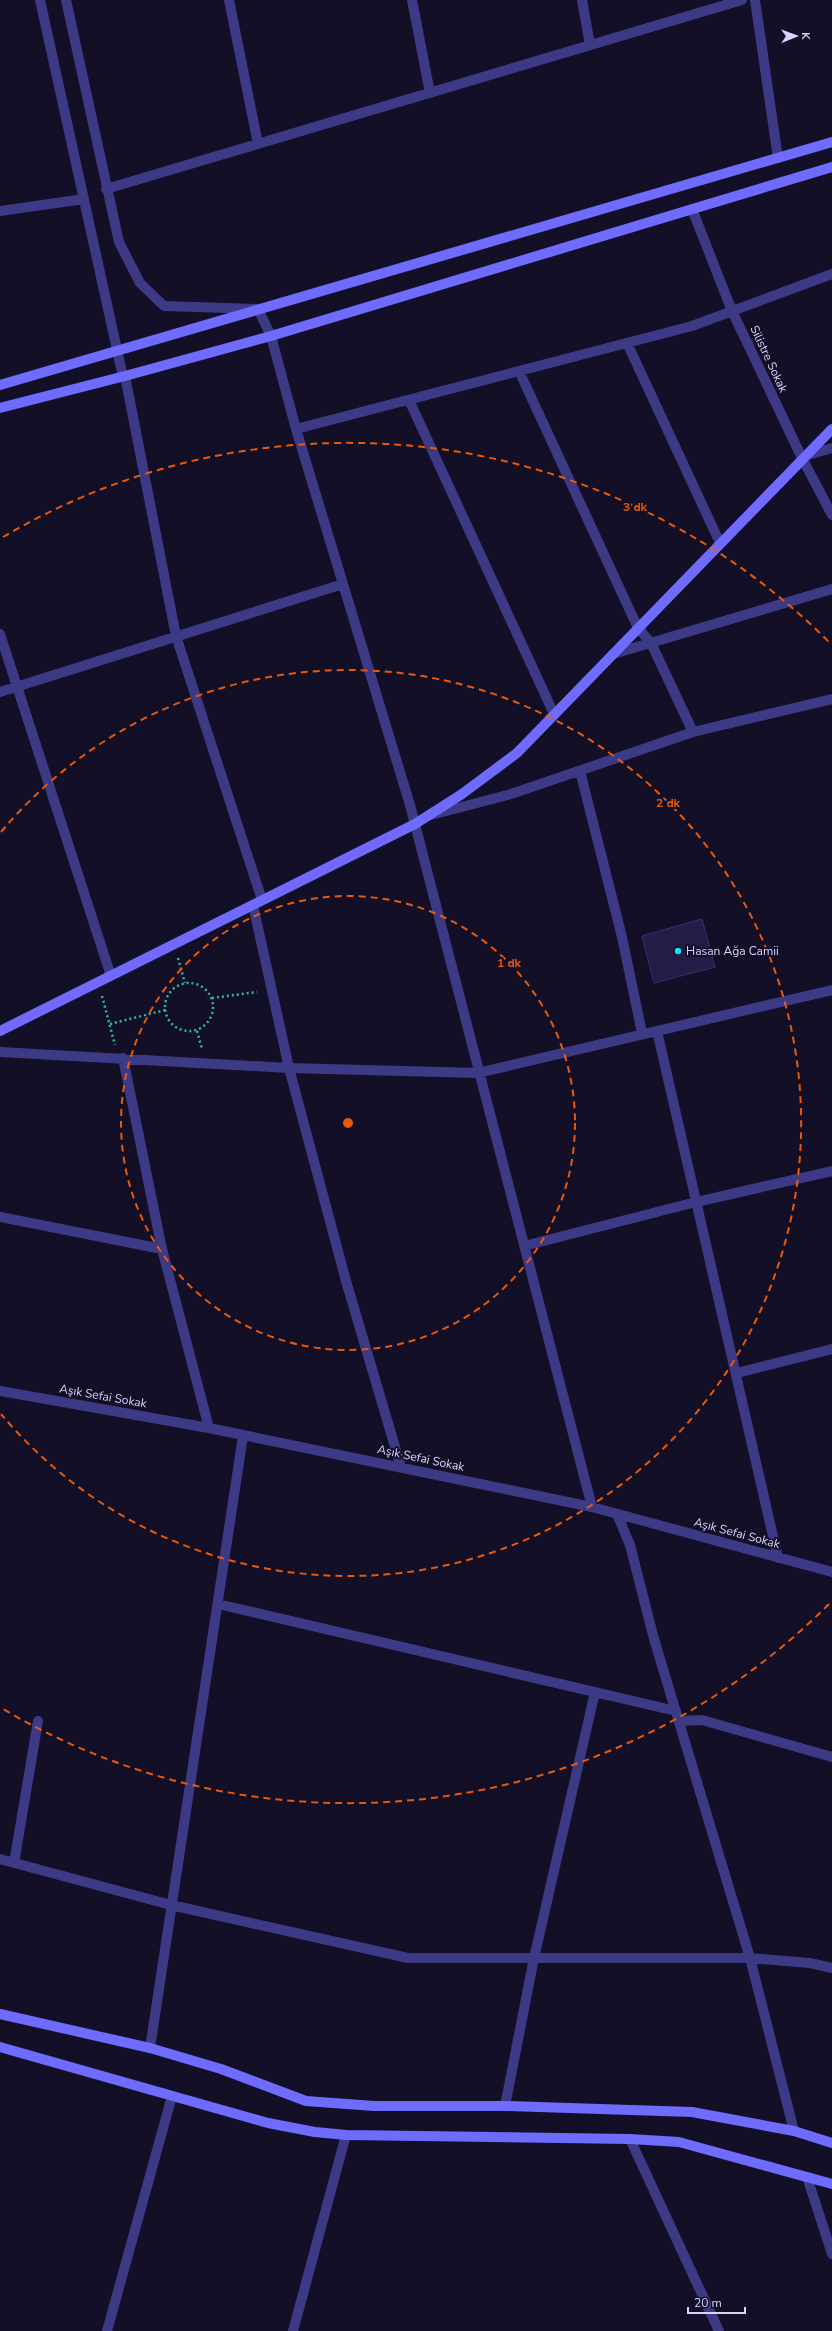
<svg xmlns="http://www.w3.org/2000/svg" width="832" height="2331" font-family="'Nunito Sans',sans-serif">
  <rect width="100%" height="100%" fill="#130f26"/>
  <path fill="#241b47" stroke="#3b2d73" d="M 702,919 L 715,967 L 654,983 L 642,936 Z"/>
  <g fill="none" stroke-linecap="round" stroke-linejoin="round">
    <path stroke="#2fb8b0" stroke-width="2.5" stroke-dasharray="2 3" stroke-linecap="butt" d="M 178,958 L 185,983
      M165 1007a24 24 0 1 1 48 0a24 24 0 1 1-48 0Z
      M 102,996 L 115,1045
      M 212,998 L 257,992
      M 110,1024 L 165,1010
      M 197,1031 L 202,1049"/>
    <path stroke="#3d3a85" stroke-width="10" d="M 0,1859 L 171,1905
      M 14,1863 L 38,1721"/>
    <path stroke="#3d3a85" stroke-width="10" d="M 40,0 L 123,377
      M 66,0 L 119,242 L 140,283 L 164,306 L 258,309 L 271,336 L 296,429 L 410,805 L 592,1507
      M 229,0 L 258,144
      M 412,0 L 430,93
      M 582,0 L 590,45
      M 755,0 L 778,158
      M 106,189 L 742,0
      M 692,209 L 732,311 L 802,458 L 832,515
      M 0,211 L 84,199
      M 627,343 L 720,543
      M 519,371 L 638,628 L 651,643 L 693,732
      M 125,376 L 176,636 L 262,900
      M 409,400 L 554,714
      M 296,429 L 692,326 L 832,274
      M 804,456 L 832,448
      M 0,634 L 111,976
      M 613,654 L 832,589
      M 0,692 L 343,584
      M 580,771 L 622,937 L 642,1033
      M 431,815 L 511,794 L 693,732 L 832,699
      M 253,905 L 289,1068 L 346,1281 L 401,1467
      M 657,1031 L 778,1558
      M 0,1052 L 289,1068 L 478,1073 L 832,990
      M 123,1058 L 162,1249 L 209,1428
      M 0,1217 L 162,1249
      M 524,1246 L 696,1202 L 832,1171
      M 737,1373 L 832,1349
      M 0,1391 L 209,1428 L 592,1507 L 832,1572
      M 617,1514 L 630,1545 L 654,1639 L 750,1958 L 794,2131
      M 218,1604 L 676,1711
      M 679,1721 L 702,1720 L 832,1757
      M 171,1905 L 408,1958 L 750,1958 L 810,1963 L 832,1968
      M 150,2048 L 243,1436
      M 505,2106 L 534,1958 L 595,1692
      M 630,2139 L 719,2331
      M 807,2177 L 832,2254
      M 107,2331 L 172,2096
      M 293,2331 L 346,2135"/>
    <path stroke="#6f6bff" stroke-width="10" d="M 0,385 L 832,142
      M 0,408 L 125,376 L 271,336 L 832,167
      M 0,1031 L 415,824 L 462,794 L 517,753 L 832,429
      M 0,2014 L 150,2048 L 221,2069 L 306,2101 L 374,2106 L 505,2106 L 692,2112 L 794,2131 L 832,2143
      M 0,2047 L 268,2123 L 315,2132 L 346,2135 L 630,2139 L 679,2142 L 832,2184"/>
  </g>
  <g fill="none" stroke="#e8590c" stroke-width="2" stroke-dasharray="7 5">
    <circle cx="348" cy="1123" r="227"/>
    <path d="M1 832A453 453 0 1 1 1 1414"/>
    <path d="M829 1604A680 680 0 0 1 3 1709M3 537A680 680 0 0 1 829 642"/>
  </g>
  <circle fill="#00e5ff" stroke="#130f26" stroke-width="1.5" cx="678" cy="951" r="4"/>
  <g text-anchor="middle" stroke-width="4" stroke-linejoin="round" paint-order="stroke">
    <g font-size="12" fill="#d9d4ff" stroke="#130f26">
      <text transform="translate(769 359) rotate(65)" y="4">Silistre Sokak</text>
      <text transform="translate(103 1396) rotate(10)" y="4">Aşık Sefai Sokak</text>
      <text transform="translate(421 1458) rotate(12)" y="4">Aşık Sefai Sokak</text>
      <text transform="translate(737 1533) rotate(15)" y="4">Aşık Sefai Sokak</text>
    </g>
    <g font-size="12" fill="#d9d4ff" stroke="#130f26" text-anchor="start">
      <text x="686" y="955">Hasan Ağa Camii</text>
    </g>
  </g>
  <circle cx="348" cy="1123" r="6" fill="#e8590c" stroke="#130f26" stroke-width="2"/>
  <g font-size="12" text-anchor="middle" font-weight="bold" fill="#e8590c" stroke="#130f26" stroke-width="4" stroke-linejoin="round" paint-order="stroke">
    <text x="635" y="511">3 dk</text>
    <text x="668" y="807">2 dk</text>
    <text x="509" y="967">1 dk</text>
  </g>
  <g transform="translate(796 36) rotate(89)" stroke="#130f26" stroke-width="3" paint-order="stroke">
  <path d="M0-3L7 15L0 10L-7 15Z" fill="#d9d4ff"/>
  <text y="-6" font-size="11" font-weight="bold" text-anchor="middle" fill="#d9d4ff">K</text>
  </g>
  <path d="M688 2307v6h57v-6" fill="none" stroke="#d9d4ff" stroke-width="2"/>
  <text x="694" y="2307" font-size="12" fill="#d9d4ff" stroke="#130f26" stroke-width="3" paint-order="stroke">20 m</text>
</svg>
